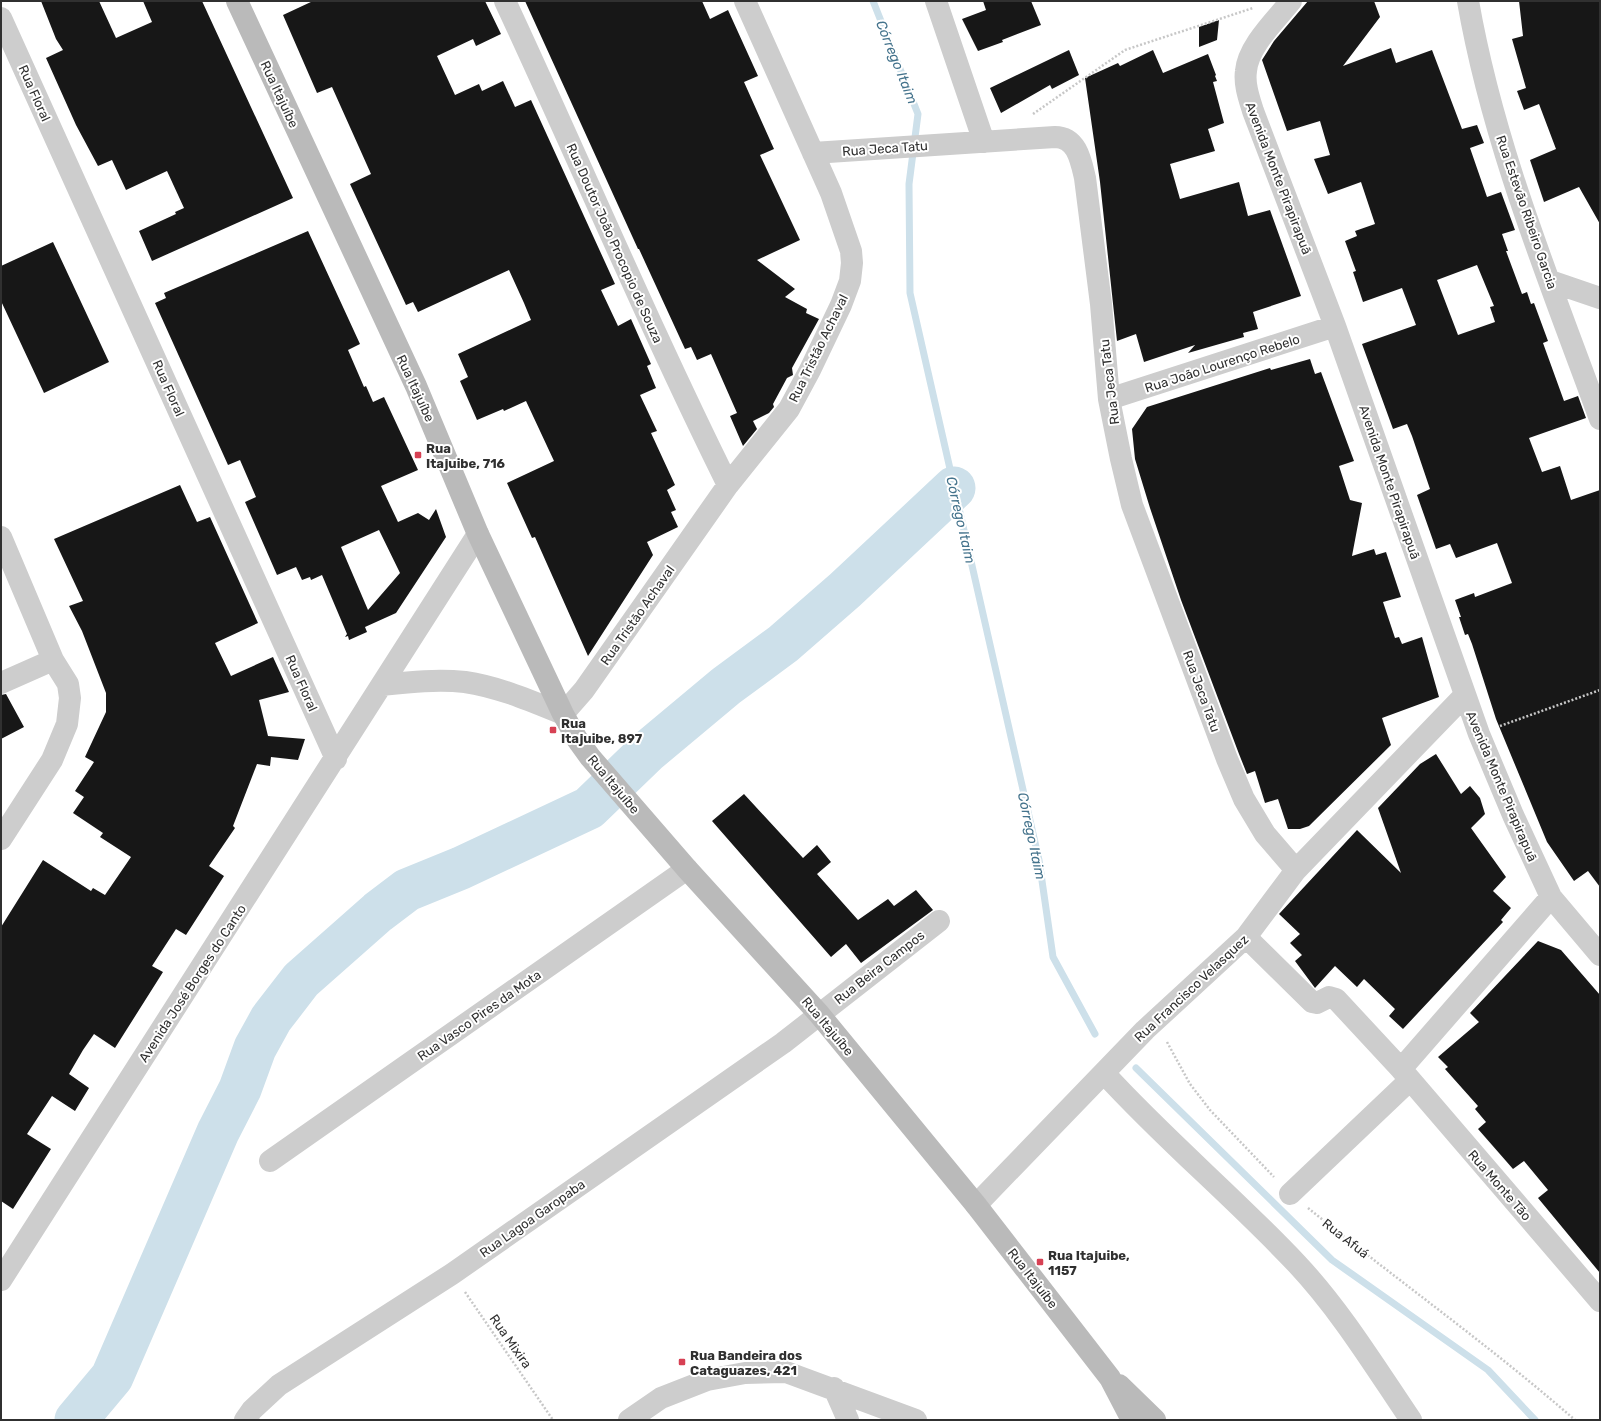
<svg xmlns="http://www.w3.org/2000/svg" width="1601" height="1421" font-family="Rubik,sans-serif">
  <rect width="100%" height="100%" fill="#fff"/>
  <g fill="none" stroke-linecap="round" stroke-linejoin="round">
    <path stroke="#cde0ea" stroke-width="7" d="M 873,1 L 918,114 L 909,184 L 910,293 L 1039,860 L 1053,957 L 1095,1034
      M 1136,1068 L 1332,1260 L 1488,1370 L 1535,1420"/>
    <path stroke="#cde0ea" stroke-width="43" d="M 76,1420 L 112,1377 L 218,1132 L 240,1089 L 255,1048 L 271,1019 L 301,980 L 378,912 L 407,890 L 461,868 L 589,808 L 647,752 L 726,686 L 783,644 L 845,590 L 954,488"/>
  </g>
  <path fill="#171717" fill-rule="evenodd" d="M 41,1 L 99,1 L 116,38 L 152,22 L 143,1 L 202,1 L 293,198 L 152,261 L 139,231 L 176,214 L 175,212 L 184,208 L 167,171 L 126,190 L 112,160 L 98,166 L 76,125 L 46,58 L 63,50 L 56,39 Z
    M 313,1 L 485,1 L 501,34 L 476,46 L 473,39 L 437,56 L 455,95 L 479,84 L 482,91 L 503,81 L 515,107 L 531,100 L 615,284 L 601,290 L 618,326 L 631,319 L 651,364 L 647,366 L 656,388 L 640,395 L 657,431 L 651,433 L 675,485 L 667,490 L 676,510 L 671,512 L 678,527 L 647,542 L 653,555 L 588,656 L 535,537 L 532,538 L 507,483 L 554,461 L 526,401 L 504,411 L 503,409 L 477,420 L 460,381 L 468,377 L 458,354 L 531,320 L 524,303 L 509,270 L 418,312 L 413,302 L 406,305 L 350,184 L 371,174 L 332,87 L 317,93 L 283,15 Z
    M 525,1 L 702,1 L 710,19 L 728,10 L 758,76 L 744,82 L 774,149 L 760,155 L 800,240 L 757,260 L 795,289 L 785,297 L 807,309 L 806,313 L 819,319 L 792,368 L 793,375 L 787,378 L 773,404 L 774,407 L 769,413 L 753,421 L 757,429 L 743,446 L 730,416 L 737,413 L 711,354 L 697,360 L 691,347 L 685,349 L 639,249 L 638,249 Z
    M 983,1 L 1031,1 L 1041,25 L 1002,40 L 1003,42 L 978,51 L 962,19 L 986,10 Z
    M 1308,1 L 1374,1 L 1380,17 L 1343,66 L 1391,48 L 1396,63 L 1432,50 L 1462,129 L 1477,125 L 1484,143 L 1470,148 L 1487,197 L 1501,192 L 1515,230 L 1502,234 L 1508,251 L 1506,251 L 1522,294 L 1527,292 L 1531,304 L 1534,303 L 1548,341 L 1543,343 L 1564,401 L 1578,396 L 1586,418 L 1529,438 L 1542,472 L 1560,466 L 1571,500 L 1600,490 L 1600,887 L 1588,871 L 1574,881 L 1547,842 L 1496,719 L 1472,644 L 1468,634 L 1465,635 L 1459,617 L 1461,617 L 1455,600 L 1474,593 L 1475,597 L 1512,583 L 1497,543 L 1456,558 L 1450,544 L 1436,549 L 1417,495 L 1430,489 L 1412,436 L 1407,424 L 1393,429 L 1362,344 L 1416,325 L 1402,288 L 1363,302 L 1353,272 L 1356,271 L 1345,241 L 1357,236 L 1355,231 L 1375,224 L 1361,182 L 1328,194 L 1314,159 L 1330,155 L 1320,121 L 1287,131 L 1262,60 L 1274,41 ZM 1477,265 L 1494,306 L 1490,307 L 1495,322 L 1458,335 L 1437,280 Z
    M 1519,1 L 1600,1 L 1600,224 L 1579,187 L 1544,202 L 1530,160 L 1556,149 L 1539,104 L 1524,110 L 1517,91 L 1526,88 L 1512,39 L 1523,36 Z
    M 1219,20 L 1217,40 L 1199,47 L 1199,27 Z
    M 1069,50 L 1079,75 L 1052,89 L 1050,85 L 1001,113 L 990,88 Z
    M 1153,50 L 1163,73 L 1208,54 L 1216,75 L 1215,76 L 1217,81 L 1213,82 L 1224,123 L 1208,129 L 1215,151 L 1170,164 L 1180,199 L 1239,182 L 1248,216 L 1270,210 L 1301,296 L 1253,312 L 1258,329 L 1243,333 L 1244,337 L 1188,353 L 1195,345 L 1144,362 L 1136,334 L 1117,341 L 1100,182 L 1085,78 L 1118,63 L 1120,66 Z
    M 308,231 L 360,344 L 348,350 L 364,387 L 366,386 L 373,402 L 384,397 L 418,470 L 381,486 L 398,522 L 418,513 L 429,520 L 436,509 L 446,537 L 396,613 L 365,627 L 367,632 L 349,640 L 348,636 L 345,637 L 347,634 L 322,575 L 311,580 L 310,577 L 302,580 L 296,567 L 277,575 L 245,502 L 256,497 L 240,460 L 228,465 L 155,303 L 166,298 L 164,293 ZM 379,530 L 400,573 L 368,610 L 341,547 Z
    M 53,242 L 109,362 L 44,393 L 1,301 L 1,266 Z
    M 1310,359 L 1315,374 L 1321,372 L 1354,461 L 1339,466 L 1350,500 L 1362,503 L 1352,556 L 1374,549 L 1376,555 L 1386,552 L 1401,597 L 1383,602 L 1395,638 L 1399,637 L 1402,644 L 1422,637 L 1439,697 L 1382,718 L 1391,745 L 1309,826 L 1300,829 L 1288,829 L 1278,799 L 1265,803 L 1255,771 L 1247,774 L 1239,754 L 1181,600 L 1150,508 L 1135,459 L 1132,429 L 1147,407 L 1270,368 L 1271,370 Z
    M 180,485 L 197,522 L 210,517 L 258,623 L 215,643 L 231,676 L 273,657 L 289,692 L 259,700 L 268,736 L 305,739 L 298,760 L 271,757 L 270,766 L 257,764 L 233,826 L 235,828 L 209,866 L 224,876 L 186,935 L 176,929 L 152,966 L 163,972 L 115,1048 L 94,1034 L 83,1050 L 69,1074 L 89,1088 L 75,1111 L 52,1096 L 27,1134 L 51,1149 L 13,1209 L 1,1201 L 1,927 L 43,860 L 91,891 L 93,888 L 105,895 L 131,857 L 100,837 L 103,833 L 73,813 L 84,797 L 75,791 L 94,762 L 85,757 L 106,712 L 106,693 L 82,631 L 69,606 L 83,601 L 54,539 Z
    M 6,694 L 24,727 L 1,739 L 1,695 Z
    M 1436,754 L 1461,794 L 1470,786 L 1480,798 L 1485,814 L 1471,828 L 1506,877 L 1493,891 L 1511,908 L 1501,920 L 1503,922 L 1403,1029 L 1389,1016 L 1395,1009 L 1364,979 L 1357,987 L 1335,966 L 1315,988 L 1295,961 L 1302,955 L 1290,943 L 1300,934 L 1279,914 L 1357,830 L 1401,873 L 1378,808 L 1420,764 Z
    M 744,794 L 803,858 L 817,845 L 831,862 L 817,874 L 858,920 L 888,899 L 894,906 L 916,890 L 933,910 L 861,963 L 846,944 L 831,957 L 712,821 Z
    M 1538,941 L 1561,950 L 1600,995 L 1600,1273 L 1538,1198 L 1548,1190 L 1524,1161 L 1513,1169 L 1478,1129 L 1486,1122 L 1475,1109 L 1478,1106 L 1445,1069 L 1448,1067 L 1438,1057 L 1479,1022 L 1470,1013 Z"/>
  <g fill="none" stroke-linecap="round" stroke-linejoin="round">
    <path stroke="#c7c7c7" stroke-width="2.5" stroke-dasharray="2 2" stroke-linecap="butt" d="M 1033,114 L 1125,50 L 1253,8
      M 1500,726 L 1600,690
      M 1167,1042 L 1190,1084 L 1210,1110 L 1274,1177
      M 1308,1208 C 1397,1280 1489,1345 1575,1420
      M 465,1292 L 553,1420"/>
    <path stroke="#cdcdcd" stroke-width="22" d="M 505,1 C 580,162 649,326 728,485
      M 936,1 L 984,142
      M 1291,1 C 1276,20 1248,46 1246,71 C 1244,84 1249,98 1253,111 L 1335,326 L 1479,734 L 1513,815 L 1551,897 L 1600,955
      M 1468,1 C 1493,145 1550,282 1600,419
      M 1,18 L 336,759
      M 813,153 L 1055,137 C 1077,137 1081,161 1085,178 L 1101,304 L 1109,399 L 1121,459 L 1132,505 L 1227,759 L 1244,799 L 1265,834 L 1296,870
      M 1550,281 L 1600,298
      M 1109,399 L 1335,326
      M 1,537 L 53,660 L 68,684 L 70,698 L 67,724 L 52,760 L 1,839
      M 1,683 L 53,660
      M 382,685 C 410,682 437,679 465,682 C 499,687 531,701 563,714 L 584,690 L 728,485 L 789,409 L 810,370 L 841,305 L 850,281 L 852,263 L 851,251 L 831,193 L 745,1
      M 1246,937 L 1312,1002 L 1317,1003 L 1329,997 L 1336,999 L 1401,1069 L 1600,1301
      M 1401,1069 L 1551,897
      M 1104,1073 C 1165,1140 1235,1198 1297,1264 C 1341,1311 1375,1367 1411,1420
      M 270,1161 L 687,869
      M 1290,1194 L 1410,1080
      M 976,1205 L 1145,1030 L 1246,937 L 1296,870 L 1464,696
      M 1,1280 L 478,534
      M 834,1388 L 848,1420
      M 245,1420 L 252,1410 L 279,1385 L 452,1274 L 783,1043 L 939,921
      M 629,1420 L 661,1398 L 707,1380 L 745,1373 L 786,1372 L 916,1420"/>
    <path stroke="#bababa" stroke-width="22" d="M 237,1 L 416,386 L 478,534 L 563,714 L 577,739 L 590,757 L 687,869 L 819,1014 L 976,1205 L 1110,1378 L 1132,1420
      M 1119,1385 L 1155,1420"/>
  </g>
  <g fill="#d74154" stroke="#fff" stroke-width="1.5">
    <rect x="414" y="451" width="8" height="8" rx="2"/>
    <rect x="549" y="726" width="8" height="8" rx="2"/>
    <rect x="1036" y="1258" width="8" height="8" rx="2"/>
    <rect x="678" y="1358" width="8" height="8" rx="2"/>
  </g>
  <g text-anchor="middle" stroke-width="4" stroke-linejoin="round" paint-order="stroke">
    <g font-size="13" fill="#303030" stroke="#fff">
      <text transform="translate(35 93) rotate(66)" y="5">Rua Floral</text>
      <text transform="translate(280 94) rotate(65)" y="5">Rua Itajuíbe</text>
      <text transform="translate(885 148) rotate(-4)" y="5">Rua Jeca Tatu</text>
      <text transform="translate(1279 178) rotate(69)" y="5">Avenida Monte Pirapirapuã</text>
      <text transform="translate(1527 212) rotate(71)" y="5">Rua Estevão Ribeiro Garcia</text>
      <text transform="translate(615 243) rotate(66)" y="5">Rua Doutor João Procopio de Souza</text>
      <text transform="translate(818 348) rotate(-64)" y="5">Rua Tristão Achaval</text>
      <text transform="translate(1222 363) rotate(-18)" y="5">Rua João Lourenço Rebelo</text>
      <text transform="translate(1109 382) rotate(-97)" y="5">Rua Jeca Tatu</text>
      <text transform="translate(169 388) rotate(66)" y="5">Rua Floral</text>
      <text transform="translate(416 388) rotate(65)" y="5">Rua Itajuíbe</text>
      <text transform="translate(1390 482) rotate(71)" y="5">Avenida Monte Pirapirapuã</text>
      <text transform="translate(637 615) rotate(-55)" y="5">Rua Tristão Achaval</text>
      <text transform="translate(302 683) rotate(66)" y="5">Rua Floral</text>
      <text transform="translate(1202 691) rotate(70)" y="5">Rua Jeca Tatu</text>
      <text transform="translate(614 784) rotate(50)" y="5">Rua Itajuíbe</text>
      <text transform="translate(1502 786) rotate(67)" y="5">Avenida Monte Pirapirapuã</text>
      <text transform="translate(879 967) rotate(-38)" y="5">Rua Beira Campos</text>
      <text transform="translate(192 983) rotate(-57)" y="5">Avenida José Borges do Canto</text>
      <text transform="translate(1191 988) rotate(-43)" y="5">Rua Francisco Velasquez</text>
      <text transform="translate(479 1015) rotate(-35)" y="5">Rua Vasco Pires da Mota</text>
      <text transform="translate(828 1026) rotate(50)" y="5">Rua Itajuíbe</text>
      <text transform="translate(1500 1185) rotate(49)" y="5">Rua Monte Tão</text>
      <text transform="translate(532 1218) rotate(-35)" y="5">Rua Lagoa Garopaba</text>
      <text transform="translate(1346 1238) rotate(38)" y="5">Rua Afuá</text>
      <text transform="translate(1033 1278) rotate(52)" y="5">Rua Itajuíbe</text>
      <text transform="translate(511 1341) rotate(55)" y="5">Rua Mixira</text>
    </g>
    <g font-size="13" font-weight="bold" fill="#303030" stroke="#fff" text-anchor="start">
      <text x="426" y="453">Rua<tspan x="426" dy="15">Itajuibe, 716</tspan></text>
      <text x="561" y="728">Rua<tspan x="561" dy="15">Itajuibe, 897</tspan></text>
      <text x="1048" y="1260">Rua Itajuibe,<tspan x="1048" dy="15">1157</tspan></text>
      <text x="690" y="1360">Rua Bandeira dos<tspan x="690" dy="15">Cataguazes, 421</tspan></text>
    </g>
    <g font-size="14" font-style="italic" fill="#44738c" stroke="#fff">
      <text transform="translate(897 62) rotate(68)" y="5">Córrego Itaim</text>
      <text transform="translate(961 520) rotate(77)" y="5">Córrego Itaim</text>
      <text transform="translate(1032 836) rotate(78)" y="5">Córrego Itaim</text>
    </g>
  </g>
  <rect width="1601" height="1421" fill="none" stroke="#303030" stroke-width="4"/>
</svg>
